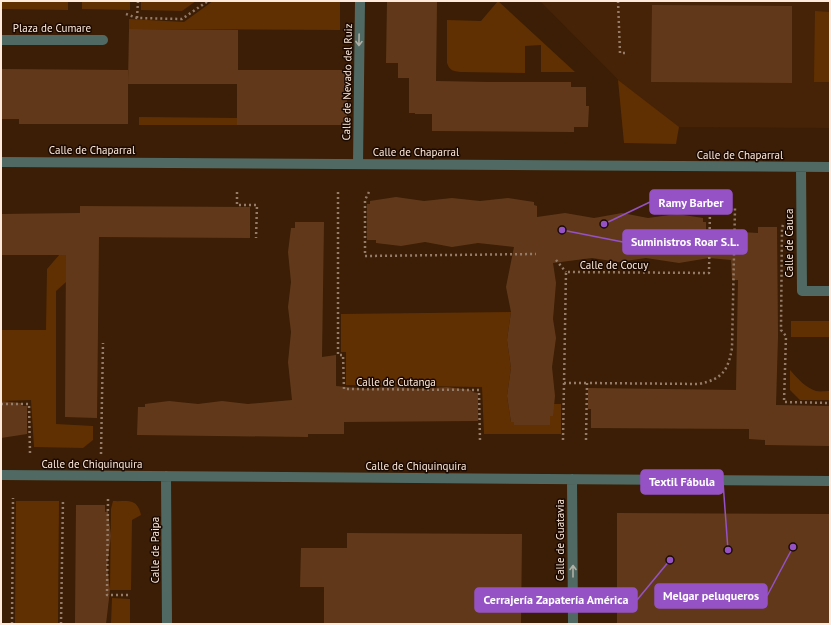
<svg xmlns="http://www.w3.org/2000/svg" width="831" height="625" font-family="'PT Sans',sans-serif">
  <rect width="100%" height="100%" fill="#3b1e05"/>
  <path fill="#462306" d="M 540,1 L 830,1 L 830,128 L 665,127 Z"/>
  <path fill="#603002" d="M 1,1 L 68,1 L 68,10 L 1,9 Z
    M 82,1 L 130,1 L 130,10 L 82,9 Z
    M 141,1 L 196,1 L 182,11 L 141,10 Z
    M 213,1 L 340,1 L 340,30 L 129,29 L 129,19 L 184,22 Z
    M 498,1 L 575,72 L 541,72 L 541,45 L 525,46 L 525,73 L 461,72 C 453,71 450,71 447,63 L 447,20 L 481,21 Z
    M 815,11 L 830,12 L 830,82 L 814,82 Z
    M 618,80 L 679,127 L 676,144 L 624,143 Z
    M 139,117 L 237,118 L 237,125 L 139,125 Z
    M 66,247 L 66,282 L 56,291 L 56,424 L 93,426 L 93,440 L 83,448 L 34,447 L 31,400 L 1,401 L 1,330 L 46,330 L 47,269 Z
    M 511,312 L 507,340 L 511,368 L 507,396 L 511,422 L 514,422 L 514,424 L 550,416 L 554,404 L 561,404 L 561,434 L 484,434 L 482,387 L 346,385 L 346,352 L 341,352 L 341,314 Z
    M 791,321 L 830,321 L 830,337 L 791,337 Z
    M 790,370 C 797,378 806,388 816,391 C 820,392 826,391 830,391 L 830,400 L 800,400 L 790,390 Z
    M 16,501 L 59,501 L 58,624 L 15,624 Z
    M 113,501 C 127,502 137,497 141,515 L 132,520 L 131,590 L 110,590 L 111,509 Z
    M 112,598 L 130,599 L 130,624 L 111,624 Z"/>
  <path fill="#61391a" d="M 387,1 L 437,1 L 436,81 L 488,82 L 571,82 L 571,87 L 586,87 L 586,106 L 589,106 L 588,127 L 574,127 L 574,132 L 432,131 L 432,114 L 415,114 L 415,113 L 409,113 L 409,78 L 398,78 L 398,63 L 386,63 Z
    M 652,5 L 792,6 L 792,83 L 651,82 Z
    M 129,29 L 238,30 L 238,70 L 347,70 L 347,125 L 237,125 L 237,84 L 128,84 L 128,124 L 19,124 L 19,119 L 1,119 L 1,69 L 128,70 L 128,83 Z
    M 396,197 L 424,201 L 452,198 L 480,201 L 508,198 L 534,202 L 534,205 L 537,206 L 537,217 L 565,213 L 594,218 L 622,213 L 648,218 L 677,214 L 703,218 L 703,222 L 706,222 L 706,230 L 758,233 L 758,227 L 777,227 L 778,336 L 776,405 L 830,406 L 830,446 L 765,445 L 765,440 L 749,439 L 749,429 L 591,428 L 591,409 L 588,409 L 588,388 L 736,390 L 738,280 L 732,280 L 731,260 L 709,258 L 679,263 L 646,258 L 618,262 L 592,258 L 553,263 L 556,283 L 553,319 L 556,338 L 552,367 L 555,396 L 553,416 L 550,416 L 550,425 L 514,425 L 514,422 L 511,422 L 507,396 L 511,368 L 507,340 L 511,312 L 506,287 L 514,247 L 478,243 L 452,247 L 425,242 L 401,246 L 376,243 L 376,240 L 367,240 L 367,204 L 370,204 L 370,201 Z
    M 80,206 L 250,207 L 250,238 L 99,237 L 97,418 L 65,417 L 66,255 L 1,255 L 1,214 L 80,213 Z
    M 295,222 L 324,222 L 322,357 L 336,355 L 336,386 L 368,389 L 392,386 L 417,389 L 447,387 L 471,390 L 472,392 L 478,393 L 478,421 L 344,422 L 344,434 L 308,434 L 308,437 L 137,435 L 138,407 L 145,407 L 145,404 L 169,401 L 198,404 L 222,401 L 248,404 L 292,400 L 288,362 L 291,332 L 288,307 L 291,282 L 288,252 L 291,228 L 295,228 Z
    M 1,401 L 21,403 L 21,406 L 27,406 L 27,434 L 1,438 Z
    M 76,505 L 105,505 L 105,512 L 108,511 L 111,536 L 107,566 L 110,590 L 106,624 L 75,624 Z
    M 617,513 L 830,514 L 830,624 L 617,624 Z
    M 347,533 L 522,534 L 521,624 L 324,624 L 324,587 L 300,587 L 301,548 L 347,548 Z"/>
  <g fill="none" stroke-linecap="round" stroke-linejoin="round">
    <path stroke="#957c68" stroke-width="2.5" stroke-dasharray="2 3" stroke-linecap="butt" d="M 618,1 L 620,53 L 627,53
      M 126,14 L 137,18 L 182,19 L 208,1
      M 137,18 L 138,1
      M 237,192 L 237,205 L 257,205 L 256,238
      M 338,192 L 338,355 L 343,355 L 344,389 L 479,390 L 480,441
      M 369,192 L 365,200 L 365,256 L 536,254
      M 783,225 L 782,228 L 781,330 L 786,336 L 784,402 L 830,403
      M 556,260 L 566,272
      M 564,383 L 587,383
      M 1,404 L 29,404 L 30,453
      M 563,440 L 566,272 L 709,273 L 710,208
      M 586,440 L 587,383 L 699,384 C 722,379 728,371 732,348 L 735,208
      M 101,454 L 103,343
      M 108,499 L 107,595 L 128,595
      M 12,624 L 13,498
      M 61,624 L 63,499"/>
    <path stroke="#506a63" stroke-width="10" d="M 1,40 L 103,40
      M 1,162 L 830,167
      M 358,164 L 360,1
      M 801,167 L 802,291 L 830,291
      M 1,475 L 830,481
      M 166,476 L 167,624
      M 572,479 L 573,624"/>
  </g>
  <defs><path id="oneway-shaft" d="M-6 0H5M1.5-3L5.5 0L1.5 3" fill="none" stroke-width="1.6" stroke-linecap="round" stroke-linejoin="round"/></defs>
  <g stroke="#b0b0a6">
    <use href="#oneway-shaft" transform="translate(359 40) rotate(91)"/>
    <use href="#oneway-shaft" transform="translate(573 571) rotate(-90)"/>
  </g>
  <g text-anchor="middle" stroke-width="3" stroke-linejoin="round" paint-order="stroke">
    <g font-size="11" fill="#ffeadc" stroke="#1b0a01">
      <text x="52" y="32">Plaza de Cumare</text>
      <text transform="translate(347 82) rotate(-89)" y="4">Calle de Nevado del Ruiz</text>
      <text x="92" y="154">Calle de Chaparral</text>
      <text x="416" y="156">Calle de Chaparral</text>
      <text x="740" y="159">Calle de Chaparral</text>
      <text transform="translate(789 243) rotate(-90)" y="4">Calle de Cauca</text>
      <text x="614" y="269">Calle de Cocuy</text>
      <text x="396" y="386">Calle de Cutanga</text>
      <text x="92" y="468">Calle de Chiquinquira</text>
      <text x="416" y="470">Calle de Chiquinquira</text>
      <text transform="translate(560 540) rotate(-90)" y="4">Calle de Guatavia</text>
      <text transform="translate(155 550) rotate(-90)" y="4">Calle de Paipa</text>
    </g>
  </g>
  <path fill="none" stroke="#9552c5" stroke-width="1.5" d="M604 224L650 202M562 230L623 242M728 550L723 482M793 547L767 596M670 560L637 600"/>
  <g fill="#9552c5" stroke="#1b0a01" stroke-width="1.5">
    <circle cx="604" cy="224" r="4"/>
    <circle cx="562" cy="230" r="4"/>
    <circle cx="728" cy="550" r="4"/>
    <circle cx="793" cy="547" r="4"/>
    <circle cx="670" cy="560" r="4"/>
  </g>
  <g fill="#9552c5" stroke="#9552c5" stroke-width="1.5">
    <rect x="650" y="190" width="82" height="24" rx="4"/>
    <rect x="623" y="230" width="124" height="24" rx="4"/>
    <rect x="641" y="470" width="82" height="24" rx="4"/>
    <rect x="655" y="584" width="112" height="24" rx="4"/>
    <rect x="475" y="588" width="162" height="24" rx="4"/>
  </g>
  <g font-size="12" text-anchor="middle" font-weight="bold" fill="#fff">
    <text x="691" y="207">Ramy Barber</text>
    <text x="685" y="246">Suministros Roar S.L.</text>
    <text x="682" y="486">Textil Fábula</text>
    <text x="711" y="600">Melgar peluqueros</text>
    <text x="556" y="604">Cerrajería Zapatería América</text>
  </g>
  <rect width="831" height="625" fill="none" stroke="#ffeadc" stroke-width="4"/>
</svg>
